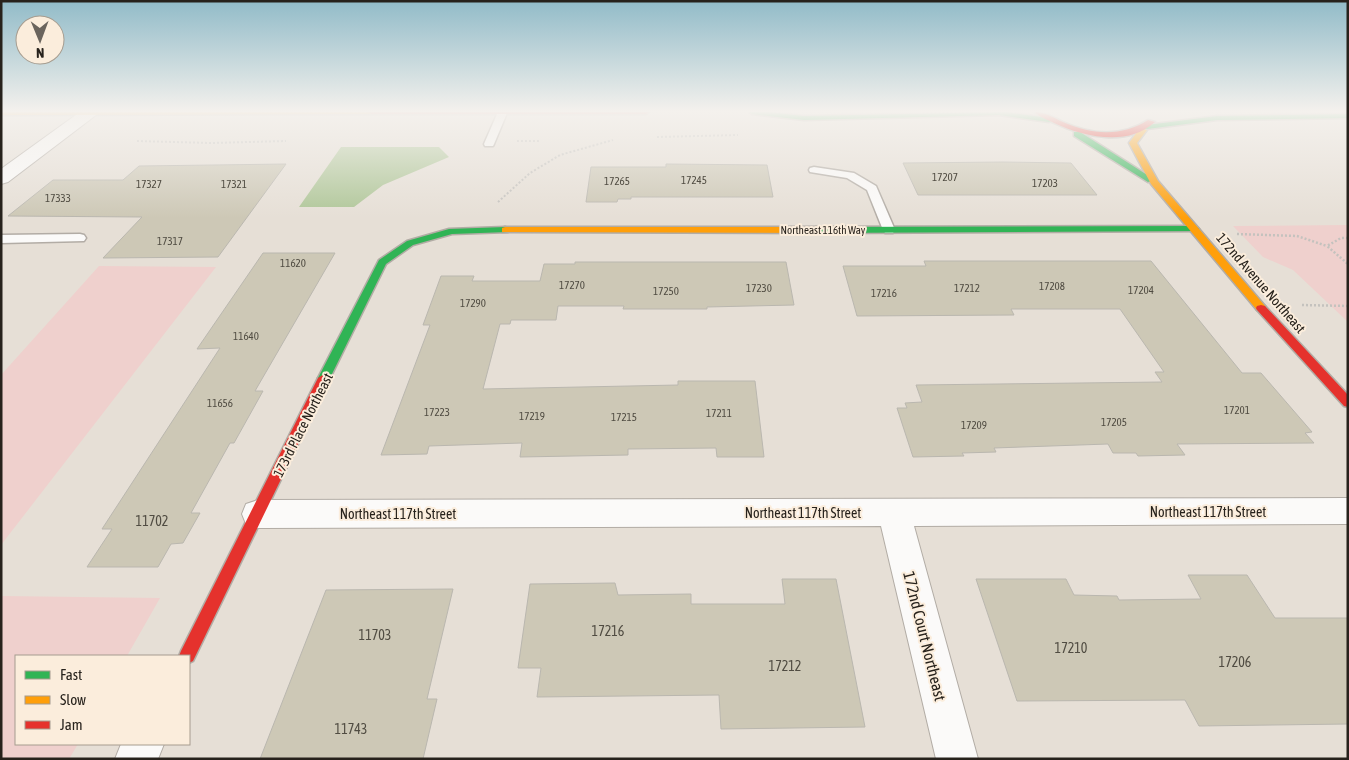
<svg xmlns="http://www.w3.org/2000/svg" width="1349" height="760" font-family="'Asap Condensed',sans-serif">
  <rect width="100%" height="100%" fill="#e6dfd6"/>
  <path fill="#efd0cd" d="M 1348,225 L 1348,322 L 1293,270 L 1263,257 L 1233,226 Z
    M 99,266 L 216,267 L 1,545 L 1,375 Z
    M 1,596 L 160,598 L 127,656 L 16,656 L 16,744 L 78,744 L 69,759 L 1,759 Z"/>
  <path fill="#afc698" d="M 341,147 L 439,147 L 449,157 L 383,185 L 354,207 L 299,207 Z"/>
  <path fill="#cdc8b6" stroke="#bab7af" d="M 1003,162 L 1071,163 L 1097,195 L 918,195 L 903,163 Z
    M 286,164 L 218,257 L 103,258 L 142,217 L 8,216 L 53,180 L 123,180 L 139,166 Z
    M 666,164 L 767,165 L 773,197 L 631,197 L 631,199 L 618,199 L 617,202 L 586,202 L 591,167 L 666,167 Z
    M 263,253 L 335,253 L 255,391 L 263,391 L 234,443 L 230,443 L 191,513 L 200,513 L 183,543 L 171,544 L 158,567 L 87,567 L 112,529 L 102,529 L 220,348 L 197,349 Z
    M 924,261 L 1151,261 L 1242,373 L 1261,373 L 1312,432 L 1305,433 L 1314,443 L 1177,444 L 1185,455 L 1138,456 L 1136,453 L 1113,453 L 1108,444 L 994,448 L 996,452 L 962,453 L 964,456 L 913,457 L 897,408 L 907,408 L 905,403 L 922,402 L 916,385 L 1162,382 L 1155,372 L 1164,372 L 1120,309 L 1011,309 L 1014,315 L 857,316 L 843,266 L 926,266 Z
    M 575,262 L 786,262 L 794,305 L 707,307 L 707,309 L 623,309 L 624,306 L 558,306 L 556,320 L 511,320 L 510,324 L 500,324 L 483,389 L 678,385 L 678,381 L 755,381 L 764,457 L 717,457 L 716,448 L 628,449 L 628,455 L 520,457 L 522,443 L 429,446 L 427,454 L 381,455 L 430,325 L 423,325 L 441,276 L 474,276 L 472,281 L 540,281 L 544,264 L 575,264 Z
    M 1188,575 L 1247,575 L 1275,618 L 1348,618 L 1348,724 L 1199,726 L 1185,700 L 1017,701 L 976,579 L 1066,579 L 1074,595 L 1117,596 L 1119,600 L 1201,599 Z
    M 782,579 L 836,579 L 865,727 L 721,729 L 719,695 L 537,697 L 541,668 L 518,668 L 530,584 L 615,583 L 618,595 L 691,594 L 691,604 L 785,604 Z
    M 453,589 L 427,699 L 437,699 L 423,759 L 260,759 L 326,590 Z"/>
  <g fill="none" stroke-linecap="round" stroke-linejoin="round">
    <defs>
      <path id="lane" d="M 498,112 L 507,113 L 494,144 L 493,146 L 485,146 L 484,144 Z
        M 814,167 L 854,173 L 876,186 L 895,230 L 893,233 L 885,233 L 883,230 L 867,190 L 847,178 L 810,172 L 809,170 L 810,168 Z
        M 80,234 L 84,235 L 86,238 L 84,241 L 1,243 L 1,235 Z"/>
      <path id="street" d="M 80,112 L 100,112 L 8,182 L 1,184 L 1,169 Z
        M 1348,498 L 1348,524 L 914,526 L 978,759 L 936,759 L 881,526 L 258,528 L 246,524 L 242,514 L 246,504 L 258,500 Z
        M 121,744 L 164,744 L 158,759 L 115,759 Z"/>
      <path id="fast" d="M 749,112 L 768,112 L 804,116 L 1005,112 L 1049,118 L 1053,120 L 1049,122 L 999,115 L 804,120 L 752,114 Z
        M 1348,114 L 1348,118 L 1217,120 L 1147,129 L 1143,127 L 1147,125 L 1217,116 Z
        M 1074,132 L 1080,132 L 1155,180 L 1148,182 L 1074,136 Z
        M 1195,226 L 1199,229 L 1198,231 L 816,233 L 812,230 L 816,227 Z
        M 505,227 L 508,228 L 508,232 L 452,234 L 413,245 L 386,264 L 330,378 L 328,381 L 320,381 L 318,378 L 379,260 L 407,241 L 449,229 Z"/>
      <path id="slow" d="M 1,112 L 374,112 L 371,114 L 1,115 Z
        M 1140,128 L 1147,130 L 1137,143 L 1158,181 L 1265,306 L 1266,308 L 1265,310 L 1257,310 L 1151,184 L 1129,143 Z
        M 505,227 L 816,227 L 820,230 L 816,233 L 502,232 L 502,228 Z"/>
      <path id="jam" d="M 368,112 L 649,112 L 646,114 L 371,114 Z
        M 1035,112 C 1045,112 1054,118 1063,122 C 1092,135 1122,137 1148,120 L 1155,122 C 1128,147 1084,137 1054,123 C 1048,120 1039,117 1035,112 Z
        M 1261,305 L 1265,306 L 1348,395 L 1348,407 L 1344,406 L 1257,310 L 1256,308 L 1257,306 Z
        M 324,374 L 330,378 L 193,661 L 189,663 L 189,656 L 179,656 L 181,651 L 318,378 Z"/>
    </defs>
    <use href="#lane" stroke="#b2aca5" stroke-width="3"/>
    <use href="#street" stroke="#b2aca5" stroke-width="2"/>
    <use href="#fast" stroke="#b2aca5" stroke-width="3"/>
    <use href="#slow" stroke="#b2aca5" stroke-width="3"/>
    <use href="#jam" stroke="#b2aca5" stroke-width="3"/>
    <path stroke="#c4c2be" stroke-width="2" stroke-dasharray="2 2" stroke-linecap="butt" d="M 657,137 L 738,135
      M 137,141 L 211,143 L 286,141
      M 517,141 L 541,141
      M 498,202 L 530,173 L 560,155 L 613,140"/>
    <path stroke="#c4c2be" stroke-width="2.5" stroke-dasharray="2 2" stroke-linecap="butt" d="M 1237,234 L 1297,236 L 1327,246
      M 1348,238 L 1341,238 L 1327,246 L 1348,264
      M 1302,305 L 1348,306"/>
    <use href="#lane" fill="#fbfaf9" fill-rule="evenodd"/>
    <use href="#street" fill="#fbfaf9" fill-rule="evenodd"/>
    <use href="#fast" fill="#30b455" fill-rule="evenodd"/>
    <use href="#slow" fill="#ff9f0a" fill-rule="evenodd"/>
    <use href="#jam" fill="#e5322d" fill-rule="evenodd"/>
  </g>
  <linearGradient id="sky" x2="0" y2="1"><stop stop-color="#91bbc8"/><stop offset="0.51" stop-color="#f4f1ed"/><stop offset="1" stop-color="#f4f1ed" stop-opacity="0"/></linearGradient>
  <rect width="1349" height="218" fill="url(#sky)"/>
  <g text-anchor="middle" stroke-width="4" stroke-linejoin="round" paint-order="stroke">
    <g font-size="11" fill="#504c42">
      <text x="945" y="181">17207</text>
      <text x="694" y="184">17245</text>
      <text x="617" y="185">17265</text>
      <text x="1045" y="187">17203</text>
      <text x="149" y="188">17327</text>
      <text x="234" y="188">17321</text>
      <text x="58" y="202">17333</text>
      <text x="170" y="245">17317</text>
      <text x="293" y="267">11620</text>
      <text x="572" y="289">17270</text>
      <text x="1052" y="290">17208</text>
      <text x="759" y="292">17230</text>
      <text x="967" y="292">17212</text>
      <text x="1141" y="294">17204</text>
      <text x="666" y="295">17250</text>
      <text x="884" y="297">17216</text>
      <text x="473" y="307">17290</text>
      <text x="246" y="340">11640</text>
      <text x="220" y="407">11656</text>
      <text x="1237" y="414">17201</text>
      <text x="437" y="416">17223</text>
      <text x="719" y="417">17211</text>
      <text x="532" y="420">17219</text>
      <text x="624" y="421">17215</text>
      <text x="1114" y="426">17205</text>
      <text x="974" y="429">17209</text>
    </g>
    <g font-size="11" fill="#27221c" stroke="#fbeddc">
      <text x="823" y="234">Northeast 116th Way</text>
    </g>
    <g font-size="14" fill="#27221c" stroke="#fbeddc">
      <text transform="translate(1261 283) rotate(49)" y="5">172nd Avenue Northeast</text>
      <text transform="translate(303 425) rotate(-63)" y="5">173rd Place Northeast</text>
      <text x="1208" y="517">Northeast 117th Street</text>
      <text x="803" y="518">Northeast 117th Street</text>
      <text x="398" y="519">Northeast 117th Street</text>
    </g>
    <g font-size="14" fill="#504c42">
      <text x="152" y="526">11702</text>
      <text x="608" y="636">17216</text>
      <text x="375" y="640">11703</text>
      <text x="1071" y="653">17210</text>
      <text x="1235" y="667">17206</text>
      <text x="785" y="671">17212</text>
      <text x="351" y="734">11743</text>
    </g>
    <g font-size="16" fill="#27221c" stroke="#fbeddc">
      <text transform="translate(925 636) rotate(76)" y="6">172nd Court Northeast</text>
    </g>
  </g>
  <rect width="1349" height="760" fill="none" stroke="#27221c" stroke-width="5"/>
  <rect x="15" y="655" width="175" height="90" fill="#fbeddc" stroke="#a69c8f"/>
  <rect x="25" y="671" width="25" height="8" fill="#30b455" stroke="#a69c8f"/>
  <text x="60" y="680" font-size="15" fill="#27221c">Fast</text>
  <rect x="25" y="696" width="25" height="8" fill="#ff9f0a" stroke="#a69c8f"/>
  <text x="60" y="705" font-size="15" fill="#27221c">Slow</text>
  <rect x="25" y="721" width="25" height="8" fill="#e5322d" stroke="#a69c8f"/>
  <text x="60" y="730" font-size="15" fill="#27221c">Jam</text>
  <g transform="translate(40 40) rotate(179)"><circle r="24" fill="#fbeddc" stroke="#a69c8f"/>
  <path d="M0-4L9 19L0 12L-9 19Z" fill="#6a645d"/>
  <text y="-8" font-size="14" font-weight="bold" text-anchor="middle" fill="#27221c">N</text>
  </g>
</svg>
